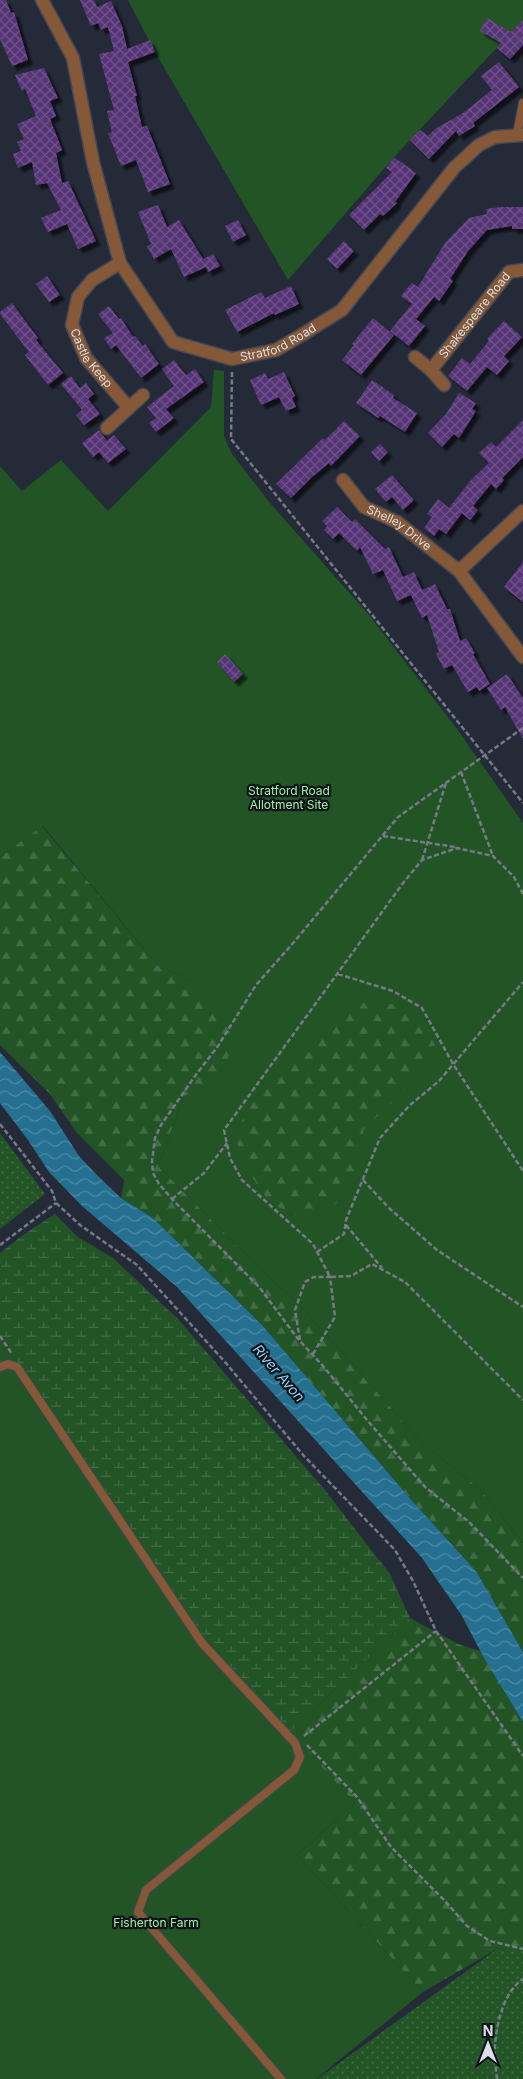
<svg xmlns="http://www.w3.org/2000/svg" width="523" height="2079" font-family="Inter,sans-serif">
  <defs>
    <pattern id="forest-firs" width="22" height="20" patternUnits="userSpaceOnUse" patternTransform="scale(1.25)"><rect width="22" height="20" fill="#225426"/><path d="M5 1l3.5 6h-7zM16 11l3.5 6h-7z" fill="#426c46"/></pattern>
    <pattern id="wetland-marsh" width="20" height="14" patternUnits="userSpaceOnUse" patternTransform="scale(1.25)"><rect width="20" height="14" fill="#225426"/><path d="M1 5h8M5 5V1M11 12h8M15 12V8" fill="none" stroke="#426c46"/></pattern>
    <pattern id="park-dots" width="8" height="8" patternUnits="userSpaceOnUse" patternTransform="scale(1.25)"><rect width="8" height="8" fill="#225426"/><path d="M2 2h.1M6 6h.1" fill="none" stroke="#426c46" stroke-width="1.8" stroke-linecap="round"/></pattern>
    <pattern id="water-waves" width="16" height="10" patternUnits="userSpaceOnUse" patternTransform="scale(1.25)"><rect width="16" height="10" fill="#256f90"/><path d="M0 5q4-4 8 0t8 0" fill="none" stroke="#4e8aa5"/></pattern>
    <pattern id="building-cross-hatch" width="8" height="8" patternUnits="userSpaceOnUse" patternTransform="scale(1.25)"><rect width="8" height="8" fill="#573576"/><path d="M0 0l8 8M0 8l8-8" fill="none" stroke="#6f528a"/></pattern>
    <filter id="shadow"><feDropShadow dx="4.5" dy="4.5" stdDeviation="1" flood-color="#0009"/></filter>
  </defs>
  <rect width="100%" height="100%" fill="#252a39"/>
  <path fill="#225426" d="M 128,0 L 523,0 L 523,20 L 394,157 L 288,280 L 155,52 Z
    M 214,370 L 224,371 L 224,436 L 232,454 L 270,503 L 369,615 L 457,729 L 523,823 L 523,1543 L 481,1490 L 424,1445 L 298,1303 L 263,1272 L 158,1166 L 184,1096 L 191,981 L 157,965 L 43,826 L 0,857 L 0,466 L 22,491 L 61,460 L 108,511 L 211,407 Z
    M 0,1337 L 198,1631 L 355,1803 L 297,1855 L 423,1992 L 316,2079 L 0,2079 Z"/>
  <path fill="url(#forest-firs)" d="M 42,826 L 157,965 L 191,981 L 238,1036 L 216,1083 L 184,1096 L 158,1166 L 263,1272 L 298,1303 L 424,1445 L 481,1490 L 523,1543 L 523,1652 L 476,1571 L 414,1503 L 262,1325 L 153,1218 L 121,1198 L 124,1180 L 77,1133 L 50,1094 L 0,1045 L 0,857 Z
    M 372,999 L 416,1011 L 435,1045 L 415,1080 L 364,1129 L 358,1160 L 344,1196 L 325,1213 L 300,1217 L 271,1204 L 250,1174 L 236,1140 L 245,1112 L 295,1054 L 332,1015 Z
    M 410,1618 L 458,1644 L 480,1651 L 523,1722 L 523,1947 L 497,1949 L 423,1992 L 297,1855 L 355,1803 L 290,1732 Z"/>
  <path fill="url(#wetland-marsh)" d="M 55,1214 L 78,1237 L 113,1258 L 178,1319 L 324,1489 L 390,1574 L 410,1618 L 290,1732 L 198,1631 L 0,1337 L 0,1253 L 23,1235 Z"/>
  <path fill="url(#park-dots)" d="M 0,1133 L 45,1194 L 0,1229 Z
    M 523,1947 L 523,2079 L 317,2079 L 497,1949 Z"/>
  <path fill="url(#water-waves)" d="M 0,1052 L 50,1111 L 79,1156 L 97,1175 L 121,1198 L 153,1218 L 262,1325 L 414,1503 L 476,1571 L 523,1652 L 523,1722 L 485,1660 L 462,1616 L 422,1558 L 177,1287 L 82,1206 L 49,1172 L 28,1140 L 0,1103 Z"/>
  <path fill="url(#building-cross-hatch)" filter="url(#shadow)" d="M 0,0 L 6,0 L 11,13 L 14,12 L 28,60 L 12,66 L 0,39 Z
    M 80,0 L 94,0 L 97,7 L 111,1 L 122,26 L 127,49 L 150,40 L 155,52 L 128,62 L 137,96 L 135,96 L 142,127 L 147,126 L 170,184 L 148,192 L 136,160 L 121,166 L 108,133 L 112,132 L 107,111 L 114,110 L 99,54 L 114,51 L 108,27 L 101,30 L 98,23 L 91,26 Z
    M 487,18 L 511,32 L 523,20 L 523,45 L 510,59 L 497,48 L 501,43 L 480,31 Z
    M 499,62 L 519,87 L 473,123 L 475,126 L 459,136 L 456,131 L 429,159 L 410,140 L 420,130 L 428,136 L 435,129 L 463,113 L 492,90 L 481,76 Z
    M 44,68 L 58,98 L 50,101 L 56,116 L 50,119 L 62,150 L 56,153 L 62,183 L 68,181 L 96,241 L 78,249 L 67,224 L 48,232 L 41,218 L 61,210 L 47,183 L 36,185 L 32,162 L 18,168 L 13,154 L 21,151 L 17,142 L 24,139 L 17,124 L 36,116 L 25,89 L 22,91 L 15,75 Z
    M 394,157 L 416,173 L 395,202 L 397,203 L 383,216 L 380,214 L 364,230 L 349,215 L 392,172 L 386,168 Z
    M 158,205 L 167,227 L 179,220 L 203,259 L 213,254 L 220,266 L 208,272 L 206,267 L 184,277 L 171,249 L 154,259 L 147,246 L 151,244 L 138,212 Z
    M 500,207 L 523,207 L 523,229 L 512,229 L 512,226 L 487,230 L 468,251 L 450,279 L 453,281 L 439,301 L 434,297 L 416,319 L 425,326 L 409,346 L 390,331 L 412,304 L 401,296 L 412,283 L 418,287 L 445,243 L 469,218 L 487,214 L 486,209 Z
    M 238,220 L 246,235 L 233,242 L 225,226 Z
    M 344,241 L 354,251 L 337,269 L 327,259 Z
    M 47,276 L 60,295 L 49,302 L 36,284 Z
    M 291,286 L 299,304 L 275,315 L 274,313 L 237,332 L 225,310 L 261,292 L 265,298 Z
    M 12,303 L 38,338 L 36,340 L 63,373 L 48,385 L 25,355 L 29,352 L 0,314 L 0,312 Z
    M 109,306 L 119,319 L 121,318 L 133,337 L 135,336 L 143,346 L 145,344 L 159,364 L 141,378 L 116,345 L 111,349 L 104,338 L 113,333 L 98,314 Z
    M 373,318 L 394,335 L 361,375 L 342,360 L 354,345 L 352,344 Z
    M 504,321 L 522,337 L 504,356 L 509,361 L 497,375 L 487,367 L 467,391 L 448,376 L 462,358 L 470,364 L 489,341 L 487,339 Z
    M 174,360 L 186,375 L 195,369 L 204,382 L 166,409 L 174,418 L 156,432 L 149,423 L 156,418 L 147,407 L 174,386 L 162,369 Z
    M 284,372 L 295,396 L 292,398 L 296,407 L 286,411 L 279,397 L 261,405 L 250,380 L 265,373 L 268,379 Z
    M 71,376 L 80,388 L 86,383 L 94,394 L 88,399 L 100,414 L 84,425 L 76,415 L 82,410 L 61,384 Z
    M 372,380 L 394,395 L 393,398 L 417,413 L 405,432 L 380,416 L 378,418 L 356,403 Z
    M 459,393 L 476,403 L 472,409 L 476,411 L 459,438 L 454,434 L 442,447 L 428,433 L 446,414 Z
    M 523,420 L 523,457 L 502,478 L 504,480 L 496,489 L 491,484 L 473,506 L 478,510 L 470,520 L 462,513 L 446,534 L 439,529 L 434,536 L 424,528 L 432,517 L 427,514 L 438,499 L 449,508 L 471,480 L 489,463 L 479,453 L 491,442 L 496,447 Z
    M 344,421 L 360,436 L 331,466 L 329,463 L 312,477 L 291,498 L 276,484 L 323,438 L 325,440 Z
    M 99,430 L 107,441 L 114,435 L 126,449 L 108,463 L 99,452 L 93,457 L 82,443 Z
    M 380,444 L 388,452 L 379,461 L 371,452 Z
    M 392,475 L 414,500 L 403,510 L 392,497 L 386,502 L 375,489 Z
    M 337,507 L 352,522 L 355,519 L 385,549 L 389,547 L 403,577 L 414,572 L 422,590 L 435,584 L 447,609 L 450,609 L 460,641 L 466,638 L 475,653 L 473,654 L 490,684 L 479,691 L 477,687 L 468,692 L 452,665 L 444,669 L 436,654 L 439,652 L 427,615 L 422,618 L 411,595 L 397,601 L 383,570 L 373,574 L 360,547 L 357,551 L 339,533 L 333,539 L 324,530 L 327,526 L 322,521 Z
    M 523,562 L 523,602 L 504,587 Z
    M 225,654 L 243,674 L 234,682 L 217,662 Z
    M 507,674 L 523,698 L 523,739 L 505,707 L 501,710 L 487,688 Z"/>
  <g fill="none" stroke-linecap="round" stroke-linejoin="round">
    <defs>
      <path id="service" d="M 517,134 L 523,103
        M 0,1367 L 8,1364 L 17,1367 L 202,1643 L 295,1743 L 300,1757 L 294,1770 L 146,1890 L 138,1912 L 281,2079"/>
      <g id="minor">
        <path id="s1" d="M 120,263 L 92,280 L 78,297 L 72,325 L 86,358 L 129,408"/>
        <path d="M 415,357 L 431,370 L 444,385"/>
        <path id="s2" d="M 431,370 L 509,272 L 523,270"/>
        <path d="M 107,428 L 143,395"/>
        <path id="s3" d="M 343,480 L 364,507 L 397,522 L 459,571 L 523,657"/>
        <path d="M 459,571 L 523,511"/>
      </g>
      <g id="tertiary">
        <path id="s4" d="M 42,0 L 73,58 L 93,162 L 120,263 L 173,342 L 232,359 L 276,350 L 300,336 L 342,310 L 454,168 L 479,145 L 495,137 L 523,135"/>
      </g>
    </defs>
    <use href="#service" stroke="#424755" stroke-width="10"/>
    <use href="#minor" stroke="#424755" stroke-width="15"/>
    <use href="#tertiary" stroke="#424755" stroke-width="15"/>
    <path stroke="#757a86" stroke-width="2.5" stroke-dasharray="5 2.5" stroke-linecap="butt" d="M 232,372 L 231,439 L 523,803
      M 523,728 L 398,817 L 294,942 L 256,985 L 218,1046 L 195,1076 L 161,1125 L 155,1138 L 152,1161 L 153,1173 L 159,1184 L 172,1199 L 260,1288 L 298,1339 L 323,1366 L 367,1420 L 425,1487 L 469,1522 L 523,1578
      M 461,772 L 493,856
      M 383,836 L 455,847
      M 422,860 L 446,783
      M 523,894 L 514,877 L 493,856 L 457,848 L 422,860 L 403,883 L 224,1130 L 230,1158 L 242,1180 L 313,1244 L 330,1277 L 351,1276 L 372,1264 L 405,1282 L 523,1400
      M 338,974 L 393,991 L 422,1008 L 453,1064 L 523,1171
      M 0,1124 L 52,1191 L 56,1203 L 80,1225 L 137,1265 L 225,1362 L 304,1456 L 395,1550 L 413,1581 L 436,1631 L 523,1756
      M 363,1180 L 389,1208 L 437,1250 L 523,1307
      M 172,1199 L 204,1173 L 227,1143
      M 346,1225 L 382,1268
      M 0,1245 L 56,1203
      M 317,1252 L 344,1234 L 346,1220 L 380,1138 L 409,1106 L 439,1081 L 523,982
      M 0,1336 L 12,1354
      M 300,1340 L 295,1310 L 305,1282 L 314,1277 L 330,1277 L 335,1317 L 313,1354
      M 304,1736 L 436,1631
      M 307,1745 L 357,1797 L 391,1847 L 444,1900 L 467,1926 L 490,1941 L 523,1949
      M 497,2079 C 496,2069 494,2058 495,2047 C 496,2026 503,1992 523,1979"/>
    <use href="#service" stroke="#855837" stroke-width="8"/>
    <use href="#minor" stroke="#855837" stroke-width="12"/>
    <use href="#tertiary" stroke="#855837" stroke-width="12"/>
  </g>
  <g text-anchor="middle" stroke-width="4.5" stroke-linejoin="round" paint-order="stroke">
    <g font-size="12" fill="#dbdfe9" stroke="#11131a">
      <text dy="4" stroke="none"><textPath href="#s2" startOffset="70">Shakespeare Road</textPath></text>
      <text dy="4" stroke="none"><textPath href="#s4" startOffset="482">Stratford Road</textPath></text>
      <text dy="4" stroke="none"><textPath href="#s1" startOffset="122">Castle Keep</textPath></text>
      <text dy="4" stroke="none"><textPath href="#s3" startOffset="75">Shelley Drive</textPath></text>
    </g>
    <g font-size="12" fill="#9df2a0" stroke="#11131a">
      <text x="289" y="795">Stratford Road<tspan x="289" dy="14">Allotment Site</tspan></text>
      <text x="156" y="1927">Fisherton Farm</text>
    </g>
    <g font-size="14" font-style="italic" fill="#8dd1f3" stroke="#11131a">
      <text transform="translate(279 1373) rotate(49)" y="5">River Avon</text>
    </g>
  </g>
  <g transform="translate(488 2044)" stroke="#11131a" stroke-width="4" paint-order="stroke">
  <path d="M0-4L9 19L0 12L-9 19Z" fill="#dbdfe9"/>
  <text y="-8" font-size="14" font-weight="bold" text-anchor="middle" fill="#dbdfe9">N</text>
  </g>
</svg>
